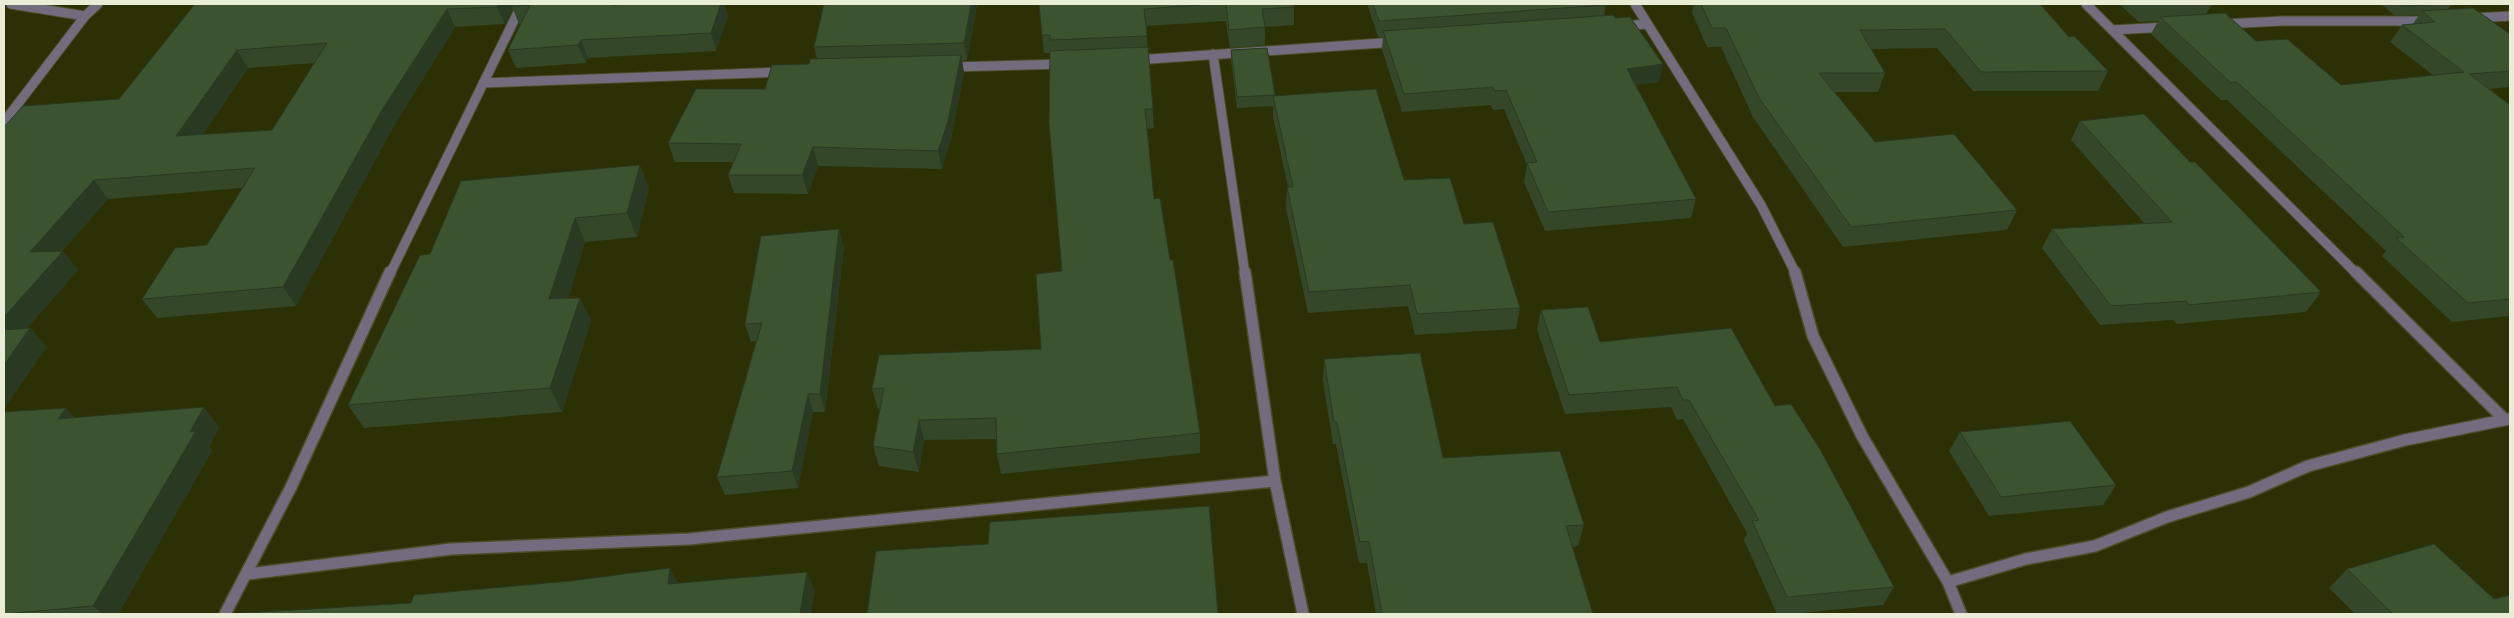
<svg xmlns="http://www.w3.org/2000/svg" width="2514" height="618" font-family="'Playfair Display',serif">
  <rect width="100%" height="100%" fill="#2c3005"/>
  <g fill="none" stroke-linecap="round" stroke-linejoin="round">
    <defs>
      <path id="minor-far1" d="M 11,4 L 85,16
        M 1635,4 L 1761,205 L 1796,274
        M 2086,4 L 2357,274
        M 2474,18 L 2510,16
        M 2224,24 L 2282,21 L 2427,21
        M 1622,26 L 1647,24
        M 2112,30 L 2167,27
        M 1213,54 L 1245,274
        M 1136,60 L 1396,42
        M 951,67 L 1062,64
        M 483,83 L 782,72
        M 4,122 L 85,16 L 98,4
        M 390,274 L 522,4"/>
      <path id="minor" d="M 1245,272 L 1275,481 L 1303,614
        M 1795,272 L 1813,336 L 1862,436 L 1948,582 L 1961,614
        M 2356,272 L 2504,419
        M 248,574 L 451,549 L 689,539 L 1275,481
        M 1948,582 L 2026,559 L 2095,546 L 2167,517 L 2249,492 L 2308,466 L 2405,440 L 2509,419
        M 225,614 L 291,487 L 390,272"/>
    </defs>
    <use href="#minor-far1" stroke="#4a4e26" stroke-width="11"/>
    <use href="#minor" stroke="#4a4e26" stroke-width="14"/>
    <use href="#minor-far1" stroke="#716d7f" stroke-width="9"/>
    <use href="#minor" stroke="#716d7f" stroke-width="11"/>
  </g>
  <path fill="#344729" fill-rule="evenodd" d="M 195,4 L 625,4 L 728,16 L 716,51 L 588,58 L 586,63 L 516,68 L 508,50 L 520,24 L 519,24 L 513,9 L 505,24 L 455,27 L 392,129 L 296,306 L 157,318 L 142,299 L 207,245 L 242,188 L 108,199 L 62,251 L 63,251 L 78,270 L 27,328 L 30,328 L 47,347 L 4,408 L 4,127 L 119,99 ZM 315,63 L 272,130 L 202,135 L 248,68 Z
    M 824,4 L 977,4 L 967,60 L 962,61 L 964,73 L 951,139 L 942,169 L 818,166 L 808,194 L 734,193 L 728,175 L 733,162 L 675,162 L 668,143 L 809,64 L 817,59 L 814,47 Z
    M 1039,4 L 1294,4 L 1294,25 L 1265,27 L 1265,45 L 1230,48 L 1226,21 L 1146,26 L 1154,128 L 1147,129 L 1154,199 L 1170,260 L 1200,433 L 1200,453 L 1001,474 L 997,454 L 997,439 L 924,440 L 919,472 L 879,466 L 873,446 L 880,409 L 878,409 L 872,389 L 1041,349 L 1062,271 L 1050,53 L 1044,53 Z
    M 1367,4 L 1606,4 L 1604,16 L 1659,82 L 1636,85 L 1696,199 L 1691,218 L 1545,231 L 1524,182 L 1527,165 L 1504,109 L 1493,110 L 1491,105 L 1402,112 L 1382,49 L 1383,37 L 1378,37 Z
    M 1694,4 L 2040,4 L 2069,37 L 2108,71 L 2098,91 L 1973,91 L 1937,48 L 1871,49 L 1885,73 L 1878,92 L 1834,92 L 1875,142 L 2017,210 L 2007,230 L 1843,247 L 1753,117 L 1721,47 L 1707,47 L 1692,13 Z
    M 2119,4 L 2212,4 L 2206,14 L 2256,41 L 2341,85 L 2433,75 L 2390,42 L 2402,25 L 2413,24 L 2419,15 L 2395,16 L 2381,4 L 2452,4 L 2448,9 L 2510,34 L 2510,87 L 2489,89 L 2510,105 L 2510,316 L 2452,322 L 2382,256 L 2386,251 L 2227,100 L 2221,100 L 2151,34 L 2158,21 L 2139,22 Z
    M 1267,48 L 1275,96 L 1404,180 L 1464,224 L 1520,308 L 1516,329 L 1415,335 L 1408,306 L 1308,313 L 1286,208 L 1287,187 L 1288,187 L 1273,117 L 1273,106 L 1237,108 L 1231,60 L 1231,50 Z
    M 2080,121 L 2190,162 L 2321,292 L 2306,312 L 2177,324 L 2173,320 L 2100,325 L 2042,248 L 2052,229 L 2144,223 L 2071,140 Z
    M 649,188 L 637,237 L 585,242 L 568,298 L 580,298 L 591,321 L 562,412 L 364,428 L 348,405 L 430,254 Z
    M 844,247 L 825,412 L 813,412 L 798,488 L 725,495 L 717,477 L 756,341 L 751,342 L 745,324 Z
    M 1541,310 L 1600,342 L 1775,406 L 1894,587 L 1883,605 L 1791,614 L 1777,614 L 1744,540 L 1747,533 L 1683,419 L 1677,420 L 1671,407 L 1565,414 L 1537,330 Z
    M 1324,359 L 1443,458 L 1584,525 L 1578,546 L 1572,547 L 1593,614 L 1376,614 L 1367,563 L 1359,563 L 1336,444 L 1333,444 L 1323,381 Z
    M 66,408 L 75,418 L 219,427 L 209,446 L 212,451 L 118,614 L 4,614 L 4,412 Z
    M 1960,432 L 2116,485 L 2103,505 L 1989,516 L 1949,451 Z
    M 2347,569 L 2494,599 L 2510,614 L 2355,614 L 2329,588 Z"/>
  <path fill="#2a3a22" d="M 499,4 L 515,4 L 512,6 L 513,9 L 505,24 L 497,7 Z
    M 721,4 L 724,4 L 728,16 L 716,51 L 711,33 Z
    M 971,4 L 977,4 L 967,60 L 964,43 Z
    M 447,9 L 455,27 L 392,129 L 296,306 L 283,287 L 382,110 Z
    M 581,40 L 588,58 L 586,63 L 578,45 Z
    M 237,50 L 248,68 L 188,155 L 176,136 Z
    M 961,55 L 964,73 L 951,139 L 942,169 L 938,151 Z
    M 1663,64 L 1659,82 L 1623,87 L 1627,69 Z
    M 813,147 L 818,166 L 808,194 L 802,175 Z
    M 640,165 L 649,188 L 637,237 L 627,213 Z
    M 94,180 L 108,199 L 45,270 L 30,252 Z
    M 575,218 L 585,242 L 561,323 L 549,299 Z
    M 839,229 L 844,247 L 825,412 L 820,394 Z
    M 63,251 L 78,270 L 8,350 L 4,345 L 4,317 Z
    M 580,298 L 591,321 L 562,412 L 550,388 Z
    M 30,328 L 47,347 L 4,408 L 4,365 Z
    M 808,394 L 813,412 L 798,488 L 792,471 Z
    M 204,407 L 219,427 L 209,446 L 212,451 L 118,614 L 102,614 L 93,606 Z
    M 66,408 L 83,427 L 58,419 Z
    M 919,420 L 924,440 L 919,472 L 913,452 Z
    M 670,568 L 680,587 L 668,584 Z
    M 807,572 L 815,591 L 811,614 L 800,614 Z"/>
  <path fill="#3c5330" stroke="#2a3a22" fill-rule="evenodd" d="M 195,4 L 499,4 L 497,7 L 447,9 L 382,110 L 283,287 L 142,299 L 175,248 L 207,245 L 255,168 L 94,180 L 30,252 L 63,251 L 4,317 L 4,127 L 23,106 L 119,99 ZM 327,43 L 272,130 L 176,136 L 237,50 Z
    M 513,4 L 612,4 L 612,5 L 632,4 L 721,4 L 711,33 L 581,40 L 578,45 L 508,50 L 530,5 L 512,6 Z
    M 824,4 L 971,4 L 964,43 L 814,47 Z
    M 1039,4 L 1213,4 L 1144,9 L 1147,36 L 1050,40 L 1050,35 L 1042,35 Z
    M 1226,4 L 1294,4 L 1294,7 L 1262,9 L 1265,27 L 1229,30 Z
    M 1373,4 L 1606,4 L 1606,5 L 1379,21 Z
    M 1701,4 L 2040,4 L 2069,37 L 2074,36 L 2108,71 L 1981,72 L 1945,29 L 1860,30 L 1885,73 L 1819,73 L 1875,142 L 1954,134 L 2017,210 L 1851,227 L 1759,98 L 1726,28 L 1712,28 Z
    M 2399,4 L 2448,4 L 2401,6 Z
    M 2473,8 L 2510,34 L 2510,71 L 2469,74 L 2510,105 L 2510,299 L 2468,303 L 2396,238 L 2404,237 L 2237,82 L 2231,83 L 2160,17 L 2225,13 L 2256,41 L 2287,39 L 2341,85 L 2464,72 L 2402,25 L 2435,22 L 2422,11 Z
    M 1613,15 L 1615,18 L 1630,17 L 1663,64 L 1627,69 L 1696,199 L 1548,212 L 1527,163 L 1537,162 L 1506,90 L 1495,91 L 1493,87 L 1404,94 L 1383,31 Z
    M 1148,47 L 1153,109 L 1145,109 L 1154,199 L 1160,198 L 1170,260 L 1173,260 L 1200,433 L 997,454 L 996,418 L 919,420 L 913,452 L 873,446 L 884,388 L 872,389 L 879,355 L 1041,349 L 1036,274 L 1062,271 L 1049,124 L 1050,51 Z
    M 1267,48 L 1275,95 L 1237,97 L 1231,50 Z
    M 961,55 L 948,121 L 938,151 L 813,147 L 802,175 L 728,175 L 741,144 L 668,143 L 696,89 L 765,89 L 772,65 L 809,64 L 810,59 Z
    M 1376,89 L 1404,180 L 1450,178 L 1464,224 L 1493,222 L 1520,308 L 1417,314 L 1410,285 L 1309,292 L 1287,187 L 1293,187 L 1273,96 Z
    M 2144,114 L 2190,162 L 2195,162 L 2321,292 L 2189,305 L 2186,301 L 2111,306 L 2052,229 L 2172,222 L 2080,121 Z
    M 640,165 L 627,213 L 575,218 L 549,299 L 580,298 L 550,388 L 348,405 L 420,255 L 430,254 L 461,181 Z
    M 839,229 L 820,394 L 808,394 L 792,471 L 717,477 L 762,323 L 745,324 L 761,236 Z
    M 1588,307 L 1600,342 L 1731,328 L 1775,406 L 1791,404 L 1821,451 L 1894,587 L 1787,597 L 1752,521 L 1759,520 L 1689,400 L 1683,400 L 1677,387 L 1569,395 L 1541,310 Z
    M 30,328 L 4,365 L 4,330 Z
    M 1420,353 L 1443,458 L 1560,451 L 1584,525 L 1566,526 L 1593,614 L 1382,614 L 1369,541 L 1360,542 L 1337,422 L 1334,422 L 1324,359 Z
    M 204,407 L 190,432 L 196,431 L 93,606 L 4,614 L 4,412 L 66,408 L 58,419 Z
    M 2070,421 L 2116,485 L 2001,497 L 1960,432 Z
    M 1209,506 L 1218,614 L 867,614 L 876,551 L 988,544 L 990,522 Z
    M 2434,544 L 2494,599 L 2510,595 L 2510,614 L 2393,614 L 2347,569 Z
    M 670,568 L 668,584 L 807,572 L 800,614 L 243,614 L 244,613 L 411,603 L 414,595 L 570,581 Z"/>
  <rect width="2514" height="618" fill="none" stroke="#e9edd6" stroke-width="10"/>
</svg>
